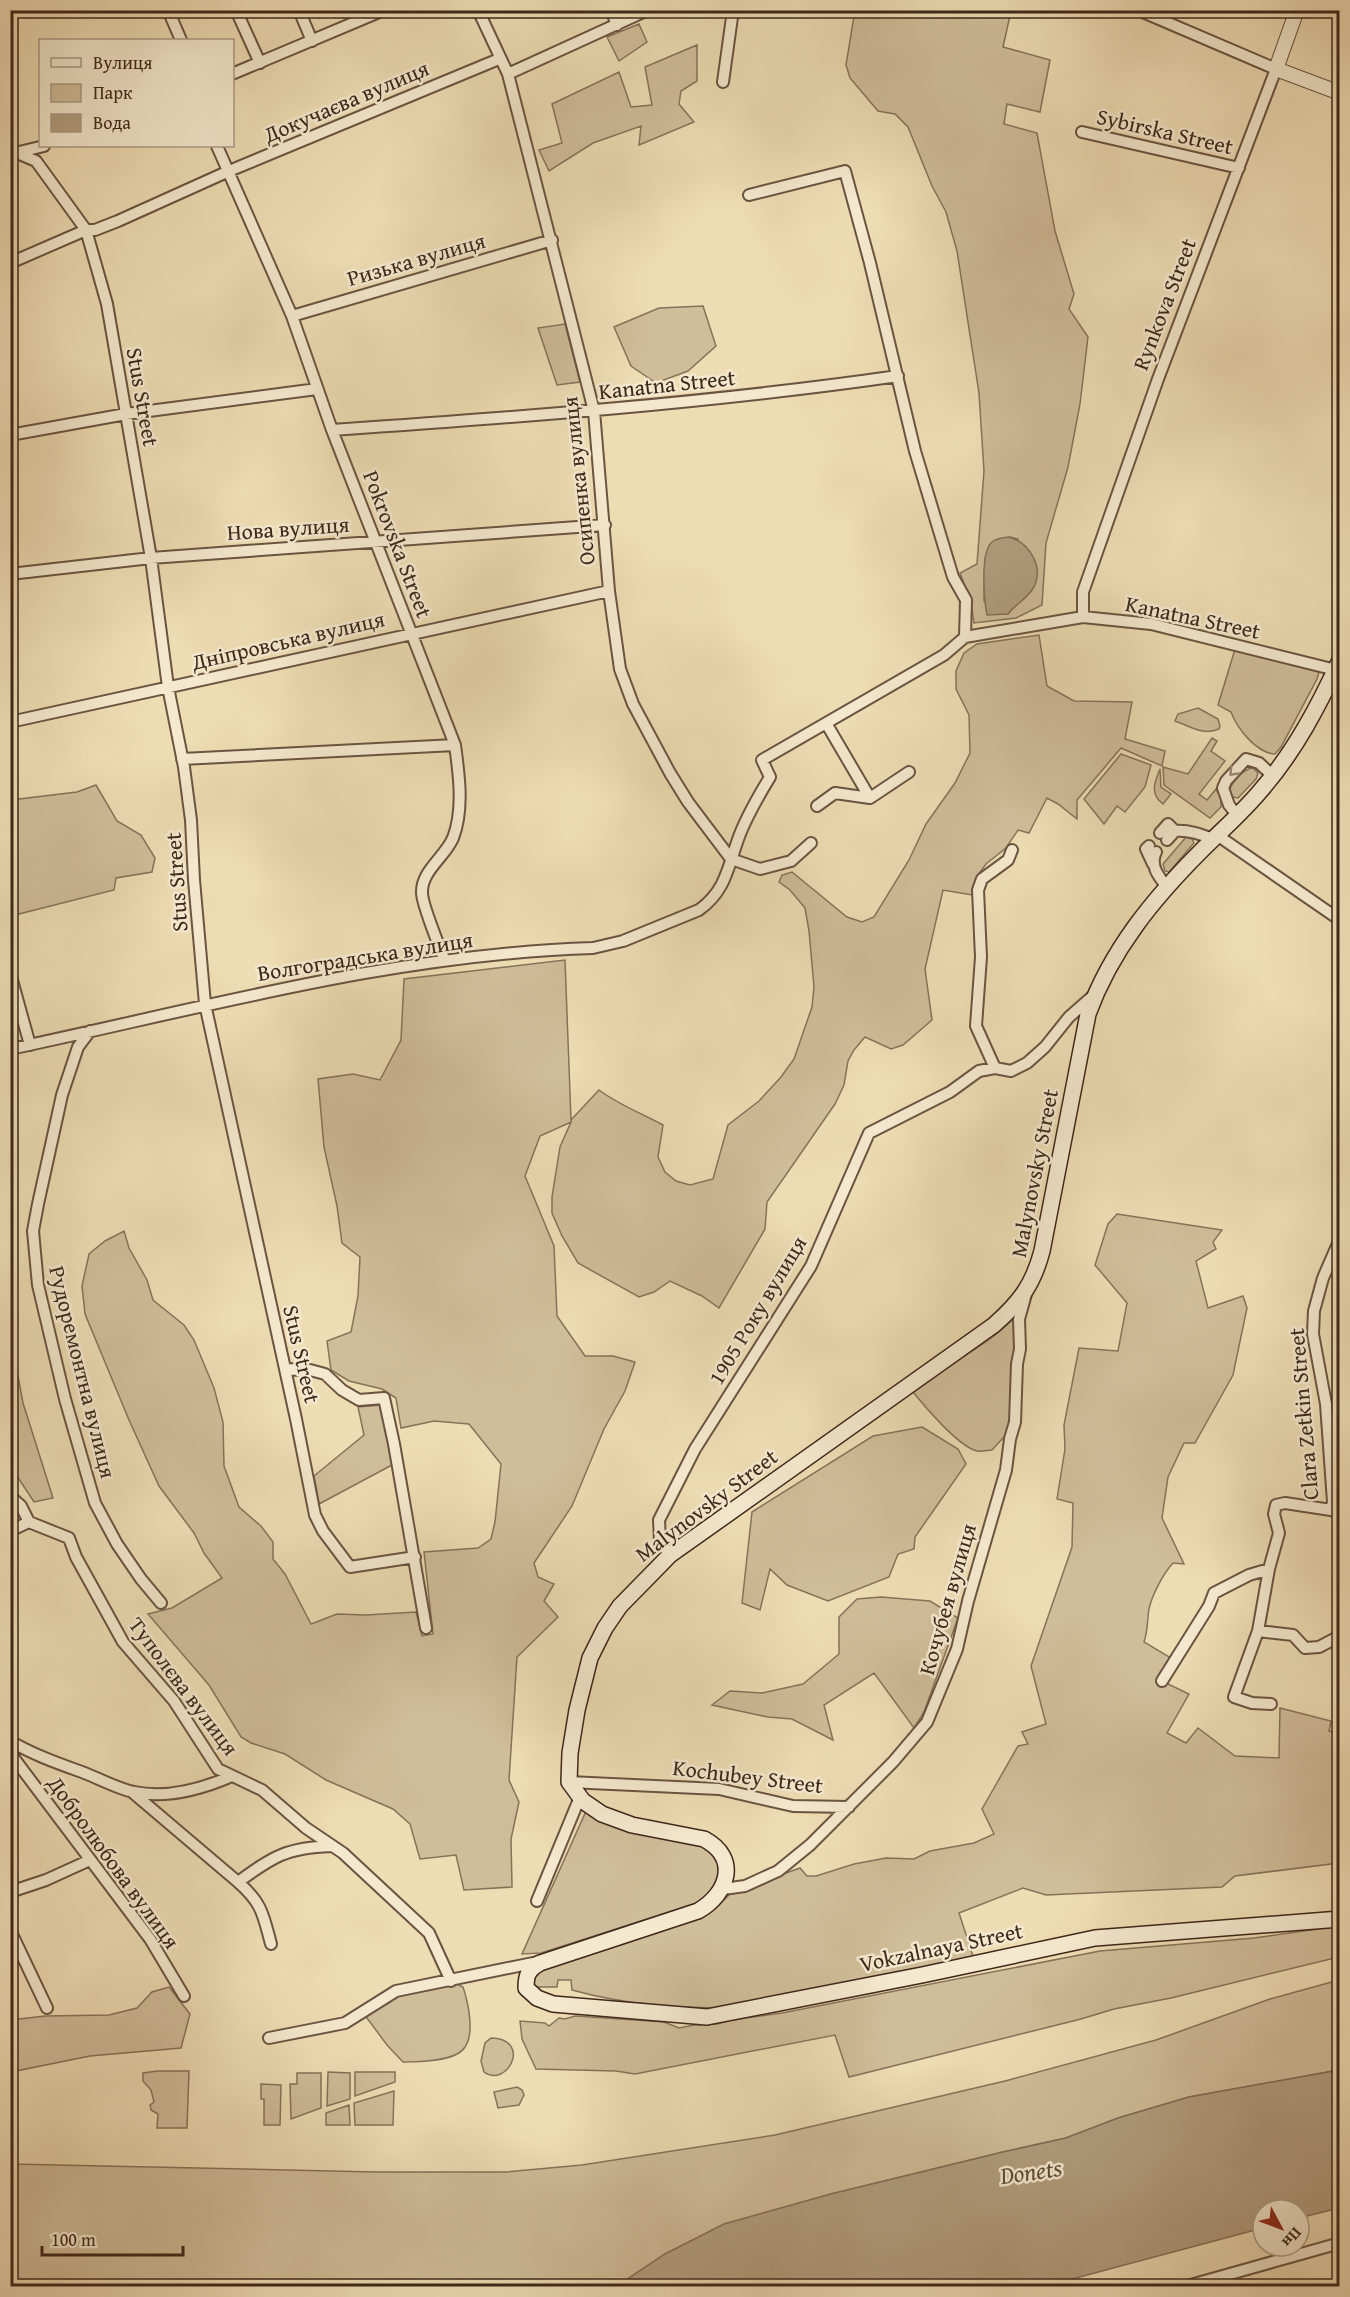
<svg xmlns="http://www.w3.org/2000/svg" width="1350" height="2297" font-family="'Gentium Book Plus',serif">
  <rect width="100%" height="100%" fill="#eedcb3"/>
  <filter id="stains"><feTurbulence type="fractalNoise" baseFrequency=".00333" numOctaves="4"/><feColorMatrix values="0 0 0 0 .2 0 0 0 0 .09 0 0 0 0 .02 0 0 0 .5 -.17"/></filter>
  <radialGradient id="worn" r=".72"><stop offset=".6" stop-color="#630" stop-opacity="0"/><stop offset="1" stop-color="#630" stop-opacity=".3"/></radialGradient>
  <path fill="#d0bd99" stroke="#87725a" stroke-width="1.5" fill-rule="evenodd" d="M 855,10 L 1011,11 L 1003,47 L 1050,60 L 1040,112 L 1007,104 L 1004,124 L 1037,133 L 1055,231 L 1074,294 L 1069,309 L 1088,337 L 1080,404 L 1068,467 L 1046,543 L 1042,605 L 1016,618 L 974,623 L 971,602 L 960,573 L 977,564 L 984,471 L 979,393 L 957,251 L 946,212 L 932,186 L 908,127 L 895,114 L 878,111 L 850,78 L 846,65 ZM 1010,537 L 1018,539 L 1015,605 L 1008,614 L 984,601 L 985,558 Z
    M 639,24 L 647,42 L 619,61 L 607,37 Z
    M 697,45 L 697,81 L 681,91 L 679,104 L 694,122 L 639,145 L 641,126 L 593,143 L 549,171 L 539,150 L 562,143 L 552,104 L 619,72 L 631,107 L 652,105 L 645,67 Z
    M 703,306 L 716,346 L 688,371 L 656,383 L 631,366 L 614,327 L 659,308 Z
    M 565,324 L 580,382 L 557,385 L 538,328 Z
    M 1039,635 L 1047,686 L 1074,701 L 1132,702 L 1125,739 L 1165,751 L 1162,766 L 1121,748 L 1077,800 L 1077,819 L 1058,804 L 1047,798 L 1029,833 L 1018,830 L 1006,848 L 986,864 L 977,876 L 972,895 L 943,890 L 925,969 L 932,1020 L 903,1045 L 891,1049 L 865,1037 L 854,1050 L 848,1061 L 844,1085 L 835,1104 L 767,1202 L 765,1229 L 719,1308 L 702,1296 L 670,1281 L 654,1292 L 639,1297 L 578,1263 L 562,1236 L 552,1213 L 552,1197 L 560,1147 L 571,1122 L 540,1136 L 525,1176 L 554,1246 L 557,1316 L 585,1356 L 613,1356 L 635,1362 L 625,1391 L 604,1429 L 572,1506 L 534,1563 L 538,1577 L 554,1584 L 544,1601 L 558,1617 L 517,1657 L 509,1780 L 519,1802 L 511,1839 L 512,1887 L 464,1890 L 456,1855 L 420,1859 L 410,1824 L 393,1809 L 326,1780 L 285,1754 L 251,1743 L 241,1737 L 209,1685 L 148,1614 L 172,1608 L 222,1578 L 204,1553 L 194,1533 L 159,1486 L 129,1420 L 85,1314 L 82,1286 L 89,1254 L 105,1241 L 124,1231 L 129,1248 L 147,1280 L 153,1300 L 184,1325 L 194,1340 L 214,1388 L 223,1422 L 224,1466 L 239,1507 L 261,1526 L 273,1542 L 273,1559 L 285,1574 L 311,1624 L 337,1614 L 366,1615 L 416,1612 L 422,1636 L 433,1634 L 424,1552 L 478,1548 L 491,1539 L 495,1522 L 501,1464 L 469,1424 L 434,1421 L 401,1428 L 396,1398 L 382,1389 L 349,1381 L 331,1370 L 327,1341 L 351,1332 L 358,1296 L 360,1257 L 342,1243 L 337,1206 L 324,1147 L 318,1079 L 353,1074 L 380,1080 L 401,1040 L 404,979 L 565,960 L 571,1120 L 599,1090 C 619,1105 641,1113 663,1125 L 658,1157 L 665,1172 L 676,1181 L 690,1185 L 713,1179 L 728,1125 L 759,1101 L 781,1077 L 794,1059 L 812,1007 L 814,987 L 809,931 L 805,908 L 790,890 L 779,882 L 782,875 L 792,872 L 847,917 L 862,922 L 874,917 L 909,860 L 926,824 L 955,783 L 970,753 L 969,715 L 956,689 L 956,671 L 964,653 L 977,644 Z
    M 1236,646 L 1317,666 L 1319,672 L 1317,679 L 1281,747 L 1275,754 C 1256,753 1237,728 1231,712 L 1218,705 Z
    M 1198,708 L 1218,719 L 1220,726 L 1219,729 C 1203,736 1190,726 1175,721 L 1178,714 Z
    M 1212,738 L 1217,741 L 1211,751 L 1225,761 L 1199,794 L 1207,800 L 1216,789 L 1221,798 L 1221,807 L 1210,818 L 1164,785 L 1163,767 L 1188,774 Z
    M 1121,754 L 1151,765 L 1145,787 L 1125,812 L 1117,806 L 1104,824 L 1084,799 Z
    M 1253,768 L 1258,773 L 1256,779 L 1238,798 L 1233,797 L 1229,792 C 1231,782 1243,769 1253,768 Z
    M 1160,769 L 1161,787 L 1171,794 L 1163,804 C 1150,794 1154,783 1160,769 Z
    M 96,785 L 117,821 L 141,835 L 155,858 L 152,872 L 116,878 L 114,890 L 11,916 L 11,800 L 77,792 Z
    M 1186,837 L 1192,839 L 1194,843 L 1169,872 L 1165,871 L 1163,864 Z
    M 1117,1214 L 1222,1230 L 1213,1242 L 1216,1249 L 1196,1261 L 1208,1308 L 1243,1296 L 1247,1308 L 1233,1375 L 1195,1443 L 1184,1443 L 1168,1477 L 1162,1518 L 1184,1564 L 1173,1563 C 1163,1574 1152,1595 1149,1609 C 1147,1621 1148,1631 1144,1642 L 1171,1658 L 1166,1683 L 1189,1694 L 1167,1733 L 1186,1743 L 1198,1728 L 1235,1756 L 1279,1758 L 1280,1708 L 1331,1721 L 1329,1731 L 1339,1734 L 1339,1863 L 1235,1876 L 1222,1887 L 1046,1895 L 1023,1888 L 959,1913 L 974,1959 L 735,2007 C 683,2010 622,2004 572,1990 L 571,1980 L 558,1980 L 557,1987 L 535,1987 L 532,1983 L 536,1971 L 704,1915 L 715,1909 L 731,1893 L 800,1868 L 807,1876 L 816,1876 L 854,1864 L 886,1858 L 914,1859 L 930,1851 L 974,1843 L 994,1834 L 982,1809 L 1018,1746 L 1028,1744 L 1022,1732 L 1046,1724 L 1031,1666 L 1072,1547 L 1073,1503 L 1057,1499 L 1065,1449 L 1064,1425 L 1079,1348 L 1118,1351 L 1127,1303 L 1095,1265 L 1108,1224 Z
    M 1018,1314 L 1013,1427 L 992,1450 C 988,1450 982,1452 977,1451 C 959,1447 925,1407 913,1392 C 946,1363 988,1347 1018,1314 Z
    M 10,1348 L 15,1360 L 23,1403 L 53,1498 L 34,1502 L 11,1467 Z
    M 381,1405 L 392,1465 L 319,1504 L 314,1476 L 364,1435 L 358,1407 Z
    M 922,1427 L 958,1449 L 966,1464 L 915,1537 L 914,1549 L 898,1554 L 889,1577 L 828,1601 L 787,1585 L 770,1569 L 760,1610 L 742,1603 L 752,1512 L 873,1436 Z
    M 881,1597 L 930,1601 L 958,1618 L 924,1712 L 914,1728 L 874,1673 L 824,1705 L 833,1740 L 792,1719 L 768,1717 L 712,1705 L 730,1691 L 762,1693 L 803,1684 L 839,1654 L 839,1617 L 857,1599 Z
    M 587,1809 L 689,1839 L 714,1852 L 720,1866 L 719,1884 L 697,1903 L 541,1953 L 522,1954 Z
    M 1339,1926 L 1339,1957 L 1171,1998 L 1114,2009 L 1081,2019 L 849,2077 L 835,2035 L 635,2074 L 616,2071 L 536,2069 L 522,2039 L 520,2021 L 545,2023 L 549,2026 L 559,2018 L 565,2019 L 575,2016 L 664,2022 L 679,2028 L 694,2025 L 717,2024 L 731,2020 L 782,2013 L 1100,1951 L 1254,1938 Z
    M 1339,1980 L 1339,2070 L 1189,2097 L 1118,2118 L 1066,2138 L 1003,2152 L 831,2194 L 725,2224 L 665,2254 L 617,2286 L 11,2286 L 11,2164 L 376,2172 L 506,2172 L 582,2165 L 775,2135 L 1005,2081 L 1156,2040 L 1270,1999 Z
    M 457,1984 L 463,1987 C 468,2002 475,2033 465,2047 C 456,2062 418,2062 403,2062 L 387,2045 L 364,2014 L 390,2002 L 398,1993 Z
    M 169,1987 L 190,2014 L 181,2048 L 90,2056 L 11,2072 L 11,2020 L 45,2016 L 109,2015 L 137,2008 L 152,1992 Z
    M 491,2038 C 533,2039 507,2089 484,2072 L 481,2061 L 485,2043 Z
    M 158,2071 L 189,2071 L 187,2128 L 157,2128 L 158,2114 L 151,2110 L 150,2105 L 154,2102 L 151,2090 L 143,2081 L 143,2073 Z
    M 328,2072 L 350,2073 L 350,2099 L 327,2106 Z
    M 355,2072 L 395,2072 L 395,2082 L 355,2096 Z
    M 297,2073 L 321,2073 L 321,2108 L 291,2119 L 290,2084 L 297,2084 Z
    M 261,2084 L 281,2085 L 280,2125 L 264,2125 L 264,2099 L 261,2099 Z
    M 517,2087 L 522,2090 L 524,2095 L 519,2105 L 498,2108 L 494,2092 Z
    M 394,2091 L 393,2125 L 355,2125 L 354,2103 Z
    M 349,2105 L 350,2125 L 326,2125 L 326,2113 Z"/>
  <path fill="#b29e7f" stroke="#846e57" stroke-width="1.5" d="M 1009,537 C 1030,543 1046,569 1032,590 C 1026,599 1015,605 1008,614 L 987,615 C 984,599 980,552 992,542 C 996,538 1003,538 1009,537 Z
    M 1339,2070 L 1339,2208 L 1299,2218 L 1299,2210 L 1263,2210 L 1263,2228 L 1046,2286 L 617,2286 L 665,2254 L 724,2224 L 831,2194 L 1003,2152 L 1066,2138 L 1118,2118 L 1189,2097 Z"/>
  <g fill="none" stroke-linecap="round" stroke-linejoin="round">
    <defs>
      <path id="minor" d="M 168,10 L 181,40
        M 236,10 L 260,63
        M 299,10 L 312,41
        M 478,10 L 508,74 L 594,411 L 609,591 L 620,669 L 633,704 L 670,773 L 688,802 L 731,859
        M 611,10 L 617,25
        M 232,74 L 384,10
        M 508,74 L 648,10
        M 723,82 L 733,10
        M 1082,132 L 1239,168
        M 217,146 L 292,316 L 332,430 L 455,745 C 459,774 464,810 453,838 C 445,857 421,871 422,893 C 422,905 439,945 444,959
        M 10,150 L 36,161 L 86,230 L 107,304 L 151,558 L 168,687 L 184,767 L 191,820 L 194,880 L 205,1004 L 296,1419 L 315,1515 L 323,1531 L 350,1567 L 415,1557
        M 15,153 L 44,146
        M 749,195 L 845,171 L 870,263 L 915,451 L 953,577 L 966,600 L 965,637
        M 10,263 L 86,230 L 95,230 L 118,221 L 229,171 L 499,59
        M 292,316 L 552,240
        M 332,430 C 521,417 710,403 898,376
        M 10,435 L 126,414 L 317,389
        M 10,574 L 151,558 L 605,525
        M 1083,617 L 1083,592 L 1158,379 L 1276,69 L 1138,10
        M 10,722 L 609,591
        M 826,723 L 870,798
        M 182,759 L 455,745
        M 817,806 L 835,793 L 870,798 L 909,772
        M 1237,815 L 1229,805 L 1223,788 L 1226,781 L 1246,759 L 1259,763 L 1273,776
        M 1160,833 L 1168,824 L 1175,831
        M 1217,835 L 1340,920
        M 1167,840 L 1175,831 C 1189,830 1200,834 1213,839
        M 1149,846 L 1146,849 L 1153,864
        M 1156,852 C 1149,865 1159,877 1167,887
        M 731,859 L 760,869 L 791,861 L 811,843
        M 10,973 L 30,1045
        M 90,1031 L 78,1047 L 62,1095 L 38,1204 L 33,1231 L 38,1285 L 65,1399 L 95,1503 L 117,1544 L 141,1579 L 161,1603
        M 10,1049 C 204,1008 394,954 593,948 L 623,941 L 699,910 C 727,890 728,865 740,834 C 748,814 759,795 770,777 L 762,760 L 944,655 L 965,637 L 1083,617 L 1151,624 L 1340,671
        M 995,1068 L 976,1026 L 981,957 L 978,890 L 982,879 L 1008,860 L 1012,850
        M 1340,1239 L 1323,1278 L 1314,1311 L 1313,1334 L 1326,1404 L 1333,1502 L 1331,1510 L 1340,1513
        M 285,1369 L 310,1370 L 325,1374 L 342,1390 L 359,1400 L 384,1398 L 394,1444 L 426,1628
        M 10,1496 L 21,1506 L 29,1522 L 69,1538 L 76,1557 L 123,1642 L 174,1701 L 218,1769 L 262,1790 L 306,1828 L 343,1853 L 429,1933 L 451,1981
        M 10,1531 L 29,1522
        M 670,1555 L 660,1541 L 659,1520 L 695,1449 L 811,1266 L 869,1133 L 950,1092 L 979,1071 L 995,1068 L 1011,1071 L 1027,1063 L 1045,1047 L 1069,1017 L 1094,995
        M 1258,1631 L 1293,1635 L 1305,1648 L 1319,1647 L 1340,1636
        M 1162,1681 L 1209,1606 L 1214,1593 L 1249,1575 L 1269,1569
        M 1271,1704 L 1252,1703 L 1234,1697 L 1258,1631 L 1269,1569 L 1279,1533 L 1274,1514 L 1276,1505 L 1285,1503 L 1331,1510
        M 10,1741 C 34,1755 57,1763 82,1772 C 98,1778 118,1789 134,1792 C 167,1799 202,1789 232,1776
        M 10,1753 L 150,1939 L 184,1996
        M 569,1782 L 719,1789 L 793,1806 L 849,1807
        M 132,1792 L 238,1882
        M 723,1889 L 745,1886 L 778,1871 L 810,1845 L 893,1762 L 927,1722 L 957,1649 L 968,1601 L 1006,1470 L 1010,1439 L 1015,1422 L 1017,1364 L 1020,1349 L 1019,1319 L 1026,1294
        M 10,1892 L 46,1880 L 90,1860
        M 537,1901 L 580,1797
        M 10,1930 L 47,2008
        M 271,1944 C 263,1914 262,1903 238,1882 C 274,1856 286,1848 331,1846
        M 269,2038 L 345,2023 L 396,1991 L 538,1962
        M 1187,2286 L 1340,2243"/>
      <path id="tertiary" d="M 1297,10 L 1276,69 L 1340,93"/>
      <path id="secondary" d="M 1340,660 C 1319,705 1295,751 1262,789 C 1244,811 1222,830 1201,851 C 1154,898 1111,950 1088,1014 L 1042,1251 C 1033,1285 1020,1302 994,1325 L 670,1555 L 620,1606 L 605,1628 L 590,1658 L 577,1710 L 570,1753 L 569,1782 L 583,1801 L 602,1814 L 632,1825 L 704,1839 C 740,1858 728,1894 698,1911 L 540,1963 C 528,1970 526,1975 526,1988 L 537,1998 L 553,2004 L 707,2017 L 922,1975 L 1095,1938 L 1340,1919"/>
    </defs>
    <use href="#minor" stroke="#6a5441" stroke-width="14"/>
    <use href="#tertiary" stroke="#6a5441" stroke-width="16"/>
    <use href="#secondary" stroke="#3e271b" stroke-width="18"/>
    <use href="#minor" stroke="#f4e8ce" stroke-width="10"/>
    <use href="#tertiary" stroke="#f4e8ce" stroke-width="14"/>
    <use href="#secondary" stroke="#f4e8ce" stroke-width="15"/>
  </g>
  <defs><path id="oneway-chevron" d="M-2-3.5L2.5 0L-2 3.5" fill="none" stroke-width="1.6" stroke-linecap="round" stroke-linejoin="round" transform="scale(1.5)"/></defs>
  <use stroke="#998874" href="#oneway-chevron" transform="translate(1233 772) rotate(133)"/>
  <g text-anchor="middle" stroke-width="5" stroke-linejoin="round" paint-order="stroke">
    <g font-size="22" fill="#3e271b" stroke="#f4e8ce">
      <text transform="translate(346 101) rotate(-23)" y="8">Докучаєва вулиця</text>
      <text transform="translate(1165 131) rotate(13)" y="8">Sybirska Street</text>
      <text transform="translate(416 259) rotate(-16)" y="8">Ризька вулиця</text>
      <text transform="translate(1164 304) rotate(-69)" y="8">Rynkova Street</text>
      <text transform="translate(667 384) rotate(-6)" y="8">Kanatna Street</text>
      <text transform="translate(143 397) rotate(80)" y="8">Stus Street</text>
      <text transform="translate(578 481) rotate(-96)" y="8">Осипенка вулиця</text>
      <text transform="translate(288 528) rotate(-4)" y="8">Нова вулиця</text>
      <text transform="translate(398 544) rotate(69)" y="8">Pokrovska Street</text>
      <text transform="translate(1193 617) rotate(12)" y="8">Kanatna Street</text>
      <text transform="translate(288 640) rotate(-13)" y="8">Дніпровська вулиця</text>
      <text transform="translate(176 882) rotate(-94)" y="8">Stus Street</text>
      <text transform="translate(365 956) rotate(-9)" y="8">Волгоградська вулиця</text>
      <text transform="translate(1034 1173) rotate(-79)" y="8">Malynovsky Street</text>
      <text transform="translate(757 1310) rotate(-59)" y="8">1905 Року вулиця</text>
      <text transform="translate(302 1354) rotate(77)" y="8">Stus Street</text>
      <text transform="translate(83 1372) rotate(76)" y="8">Рудоремонтна вулиця</text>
      <text transform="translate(1303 1414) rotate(-95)" y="8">Clara Zetkin Street</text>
      <text transform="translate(706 1505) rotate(-37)" y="8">Malynovsky Street</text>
      <text transform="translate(947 1599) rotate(-74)" y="8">Кочубея вулиця</text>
      <text transform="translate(184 1686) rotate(53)" y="8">Туполєва вулиця</text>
      <text transform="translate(748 1776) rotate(7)" y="8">Kochubey Street</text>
      <text transform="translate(114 1862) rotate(54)" y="8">Добролюбова вулиця</text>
      <text transform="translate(941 1947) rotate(-12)" y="8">Vokzalnaya Street</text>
    </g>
    <g font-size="24" font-style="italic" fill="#614b39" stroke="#f4e8ce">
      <text transform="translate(1031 2172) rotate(-8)" y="8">Donets</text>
    </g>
  </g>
  <rect width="1350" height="2297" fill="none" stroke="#eedcb3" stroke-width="36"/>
  <rect x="12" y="12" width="1326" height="2273" fill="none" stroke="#3e271b" stroke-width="3"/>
  <rect x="18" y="18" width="1314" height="2261" fill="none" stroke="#3e271b" stroke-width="1.5"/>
  <rect x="39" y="39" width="195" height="108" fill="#f4e8ce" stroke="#ab9b86" stroke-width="1.5"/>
  <rect x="51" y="58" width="30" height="9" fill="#f4e8ce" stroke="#ab9b86" stroke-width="1.5"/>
  <text x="93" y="69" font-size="18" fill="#3e271b">Вулиця</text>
  <rect x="51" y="84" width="30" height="18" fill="#d0bd99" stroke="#ab9b86" stroke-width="1.5"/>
  <text x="93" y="99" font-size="18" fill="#3e271b">Парк</text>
  <rect x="51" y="114" width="30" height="18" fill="#b29e7f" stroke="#ab9b86" stroke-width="1.5"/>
  <text x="93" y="129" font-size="18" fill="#3e271b">Вода</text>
  <g transform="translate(1281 2228) rotate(131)"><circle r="28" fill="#f4e8ce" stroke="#ab9b86" stroke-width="1.5"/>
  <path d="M0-4.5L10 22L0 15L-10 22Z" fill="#8f2418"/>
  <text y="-9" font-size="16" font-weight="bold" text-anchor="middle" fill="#3e271b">Пн</text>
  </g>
  <path d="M42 2246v9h141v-9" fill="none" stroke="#3e271b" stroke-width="3"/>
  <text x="51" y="2246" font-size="18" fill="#3e271b" stroke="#f4e8ce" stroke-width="4.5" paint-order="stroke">100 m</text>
  <rect width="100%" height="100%" filter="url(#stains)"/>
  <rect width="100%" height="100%" fill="url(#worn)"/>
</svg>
